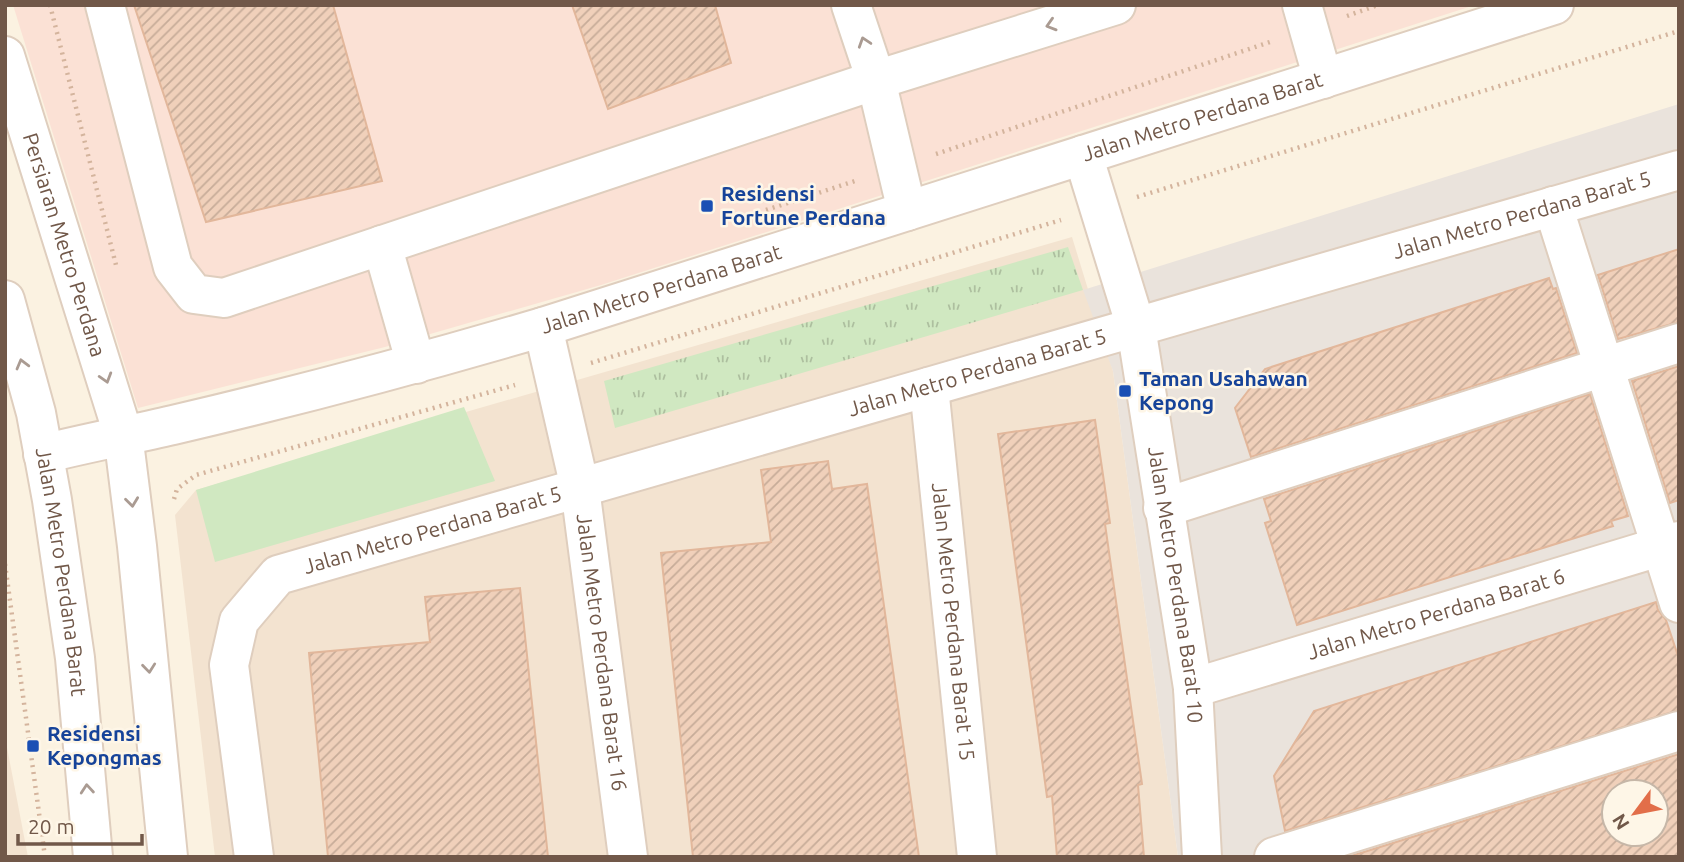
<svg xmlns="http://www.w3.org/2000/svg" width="1684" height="862" font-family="Ubuntu,sans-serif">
  <defs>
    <pattern id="grass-tufts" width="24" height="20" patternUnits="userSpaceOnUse" patternTransform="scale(1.75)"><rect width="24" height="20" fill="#d0e8c1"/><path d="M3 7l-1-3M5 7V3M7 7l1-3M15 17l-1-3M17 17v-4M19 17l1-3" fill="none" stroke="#adbf9f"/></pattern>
    <pattern id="building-hatch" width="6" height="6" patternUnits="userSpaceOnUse" patternTransform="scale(1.75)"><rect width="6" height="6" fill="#f0d0ba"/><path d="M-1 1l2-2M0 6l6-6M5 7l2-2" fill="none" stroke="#c7ac99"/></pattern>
  </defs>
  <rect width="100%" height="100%" fill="#fbf2e1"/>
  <path fill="#f3e3d0" d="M 1072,237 L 1113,371 L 1178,857 L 215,857 L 175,515 L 196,490 Z
    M 5,737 L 28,857 L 5,857 Z"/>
  <path fill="#fbe1d5" d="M 13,5 L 1475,5 L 601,285 L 385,347 L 138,408 Z"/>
  <path fill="#eae3dc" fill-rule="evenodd" d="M 1679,104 L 1679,857 L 1178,857 L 1113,371 L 1083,290 ZM 1614,792 L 1656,792 L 1656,834 L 1614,834 Z"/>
  <path fill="url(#grass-tufts)" d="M 1068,247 L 1083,290 L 615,428 L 604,381 Z"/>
  <path fill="#d0e8c1" d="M 464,407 L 495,481 L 215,562 L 196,490 Z"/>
  <path fill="url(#building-hatch)" stroke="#e2b79b" stroke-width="2" fill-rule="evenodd" d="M 134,5 L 333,5 L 382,181 L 206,222 Z
    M 572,5 L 715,5 L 731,63 L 608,109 Z
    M 1679,249 L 1679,322 L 1618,339 L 1598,275 Z
    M 1549,278 L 1553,289 L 1556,288 L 1577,353 L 1251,457 L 1235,408 L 1265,369 Z
    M 1679,366 L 1679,500 L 1670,503 L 1632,381 Z
    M 1590,394 L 1628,516 L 1611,521 L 1613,526 L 1297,625 L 1265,523 L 1271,521 L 1264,499 Z
    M 1095,420 L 1110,523 L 1105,524 L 1142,784 L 1138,785 L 1144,857 L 1057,857 L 1052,796 L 1047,797 L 998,434 Z
    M 828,461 L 832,489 L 867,484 L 919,857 L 693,857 L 661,553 L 771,542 L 761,470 Z
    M 520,588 L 548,857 L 328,857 L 309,653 L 430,642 L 425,597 Z
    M 1656,602 L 1658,610 L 1666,620 L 1679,659 L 1679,710 L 1285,831 L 1274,776 L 1314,711 Z
    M 1679,754 L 1679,857 L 1348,857 ZM 1614,792 L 1656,792 L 1656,834 L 1614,834 Z"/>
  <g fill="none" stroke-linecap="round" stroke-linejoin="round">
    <defs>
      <g id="minor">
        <path d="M 105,5 L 173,267 L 194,294 L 224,298 L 876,80 L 1116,5"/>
        <path d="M 851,5 L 876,80 L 907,211"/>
        <path d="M 1302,5 L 1323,79"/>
        <path id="s1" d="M 5,56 L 123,434 L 137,546 L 168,857"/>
        <path id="s2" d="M 1083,155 L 1136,327 L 1193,688 L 1202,857"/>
        <path d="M 1553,206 L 1679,603"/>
        <path d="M 382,245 L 416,364"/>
        <path id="s3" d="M 5,300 L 36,413 L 52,500 L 75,658 L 93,857"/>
        <path id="s4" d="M 543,327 L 580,488 L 628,857"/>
        <path id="s5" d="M 929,387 L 977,857"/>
        <path id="s6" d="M 43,454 C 86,443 130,435 173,425 C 297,396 421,363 543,327 L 1554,5"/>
        <path d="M 1163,508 L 1679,343"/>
        <path id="s7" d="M 1193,688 L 1679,541"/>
        <path id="s8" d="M 254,857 L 229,665 L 239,621 L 278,575 L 1679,170"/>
        <path d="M 1274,857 L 1679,731"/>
      </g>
    </defs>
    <use href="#minor" stroke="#dfcebe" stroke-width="42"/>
    <path stroke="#d4b49d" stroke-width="4.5" stroke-dasharray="2 5" stroke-linecap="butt" d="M 50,5 L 117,269
      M 1347,16 L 1378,5
      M 936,154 L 1273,41
      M 1137,197 L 1679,31
      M 766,210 L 858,180
      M 591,363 L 1061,220
      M 174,499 L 177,489 L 196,475 L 515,385
      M 5,564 L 45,857"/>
    <use href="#minor" stroke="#fff" stroke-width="38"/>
  </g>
  <defs><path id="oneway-chevron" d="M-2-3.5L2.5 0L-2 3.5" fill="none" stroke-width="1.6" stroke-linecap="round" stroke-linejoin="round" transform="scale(1.75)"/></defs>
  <g stroke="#aa9b92">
    <use href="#oneway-chevron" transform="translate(1051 25) rotate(163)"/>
    <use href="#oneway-chevron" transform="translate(864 42) rotate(-108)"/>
    <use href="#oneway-chevron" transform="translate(22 364) rotate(-105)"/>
    <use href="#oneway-chevron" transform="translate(106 378) rotate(73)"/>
    <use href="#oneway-chevron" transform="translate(132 502) rotate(83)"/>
    <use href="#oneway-chevron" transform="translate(149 668) rotate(84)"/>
    <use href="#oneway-chevron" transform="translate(87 789) rotate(-95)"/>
  </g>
  <g fill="#1a4fb4" stroke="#fef6e7" stroke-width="2.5">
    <rect x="700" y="199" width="14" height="14" rx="3.5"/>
    <rect x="1118" y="384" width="14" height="14" rx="3.5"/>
    <rect x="26" y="739" width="14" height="14" rx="3.5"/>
  </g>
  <g text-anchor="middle" stroke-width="5" stroke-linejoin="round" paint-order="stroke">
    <g font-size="21" fill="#715849" stroke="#fef6e7">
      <text dy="7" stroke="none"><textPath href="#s6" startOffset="1208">Jalan Metro Perdana Barat</textPath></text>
      <text dy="7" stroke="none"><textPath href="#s8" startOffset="1594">Jalan Metro Perdana Barat 5</textPath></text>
      <text dy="7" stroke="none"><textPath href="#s1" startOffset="198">Persiaran Metro Perdana</textPath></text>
      <text dy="7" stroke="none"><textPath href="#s6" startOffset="640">Jalan Metro Perdana Barat</textPath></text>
      <text dy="7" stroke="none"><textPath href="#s8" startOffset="1027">Jalan Metro Perdana Barat 5</textPath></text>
      <text dy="7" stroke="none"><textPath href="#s8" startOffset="460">Jalan Metro Perdana Barat 5</textPath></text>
      <text dy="7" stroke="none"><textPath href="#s3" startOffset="278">Jalan Metro Perdana Barat</textPath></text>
      <text dy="7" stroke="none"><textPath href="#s2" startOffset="441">Jalan Metro Perdana Barat 10</textPath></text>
      <text dy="7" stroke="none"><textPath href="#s7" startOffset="254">Jalan Metro Perdana Barat 6</textPath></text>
      <text dy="7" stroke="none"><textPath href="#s5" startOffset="236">Jalan Metro Perdana Barat 15</textPath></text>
      <text dy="7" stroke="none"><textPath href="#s4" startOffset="331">Jalan Metro Perdana Barat 16</textPath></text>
    </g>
    <g font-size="21" font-weight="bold" fill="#164399" stroke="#fef6e7" text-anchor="start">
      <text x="721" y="201">Residensi<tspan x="721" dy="24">Fortune Perdana</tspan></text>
      <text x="1139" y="386">Taman Usahawan<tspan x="1139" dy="24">Kepong</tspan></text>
      <text x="47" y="741">Residensi<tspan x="47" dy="24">Kepongmas</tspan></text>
    </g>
  </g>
  <rect width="1684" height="862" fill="none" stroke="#715849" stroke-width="14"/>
  <g transform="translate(1635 813) rotate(238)"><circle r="33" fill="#fef6e7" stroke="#c6b7a8" stroke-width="2"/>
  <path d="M0-5L12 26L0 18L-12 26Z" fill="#e26e49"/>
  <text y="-10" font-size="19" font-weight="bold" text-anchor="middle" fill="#715849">N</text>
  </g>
  <path d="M18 834v10h124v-10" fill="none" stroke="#715849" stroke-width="3.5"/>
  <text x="28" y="834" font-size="21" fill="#715849" stroke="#fef6e7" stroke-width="5" paint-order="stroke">20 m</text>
</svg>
